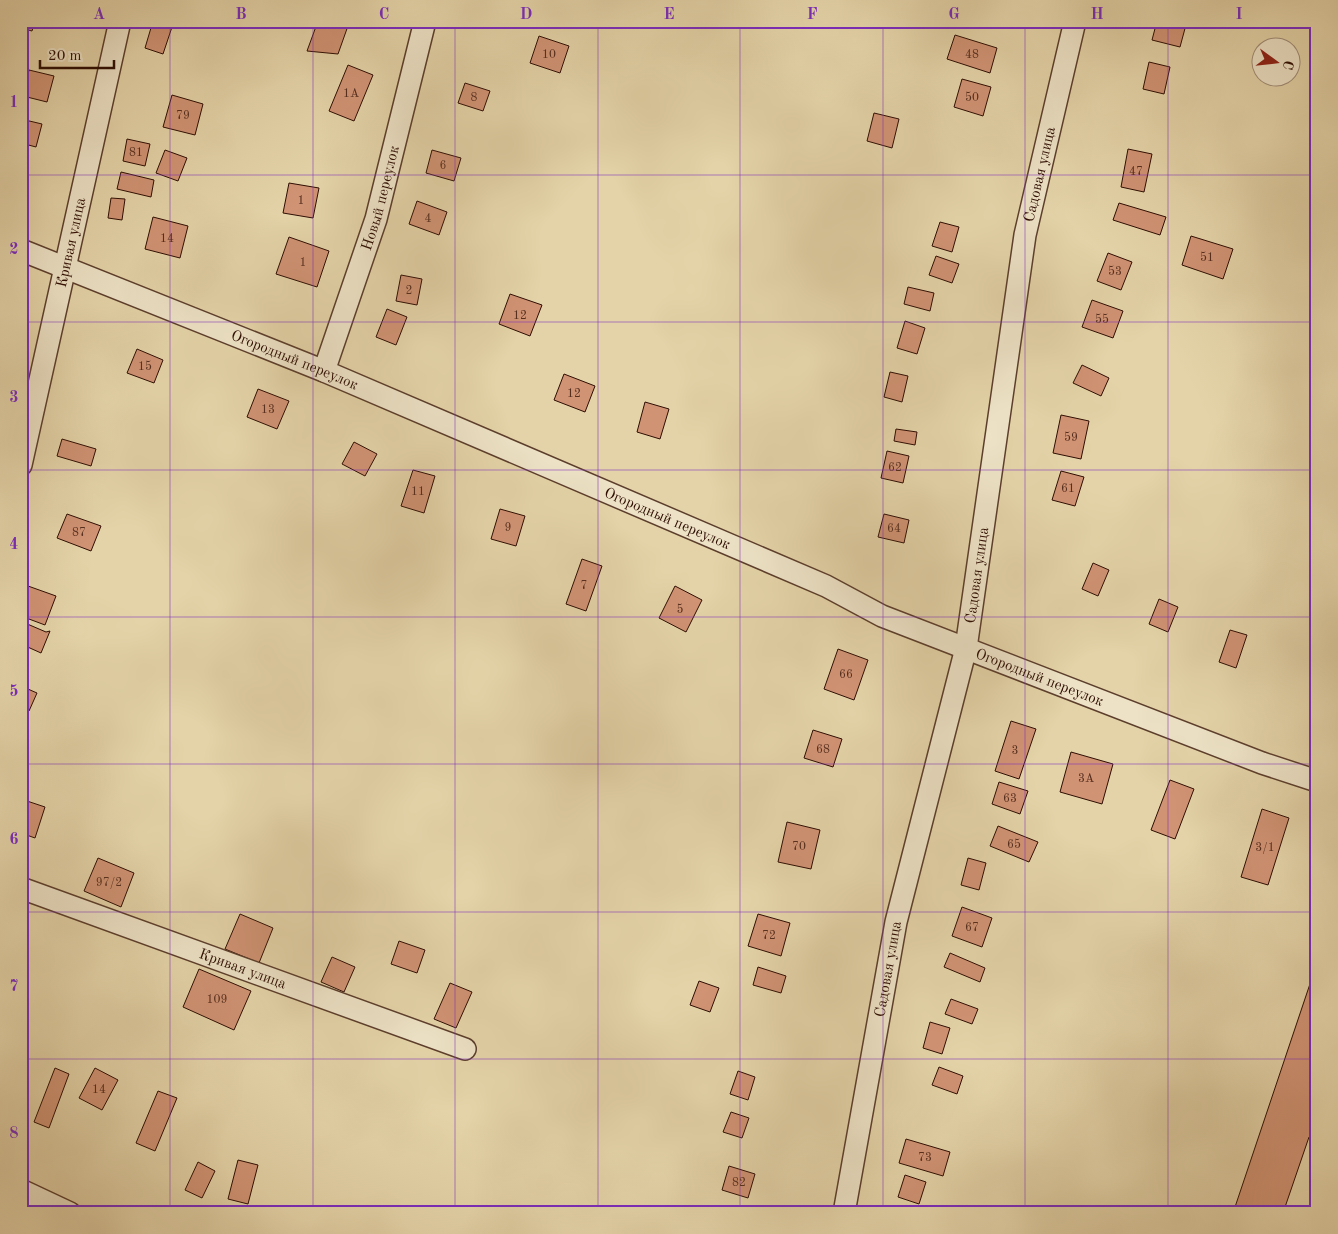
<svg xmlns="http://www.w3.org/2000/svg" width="1338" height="1234" font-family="'Old Standard TT',serif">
  <rect width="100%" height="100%" fill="#e4d3a8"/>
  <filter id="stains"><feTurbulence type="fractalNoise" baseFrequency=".004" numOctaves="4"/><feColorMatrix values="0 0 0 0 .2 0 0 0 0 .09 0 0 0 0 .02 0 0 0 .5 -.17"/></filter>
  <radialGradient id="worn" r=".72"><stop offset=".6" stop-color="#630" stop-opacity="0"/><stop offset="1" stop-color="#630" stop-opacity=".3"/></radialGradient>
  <path fill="#d09374" stroke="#2e0d02" d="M 21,21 L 35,21 L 32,31 L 21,28 Z
    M 153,21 L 172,27 L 163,54 L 145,48 Z
    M 318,21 L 349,23 L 338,54 L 307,51 Z
    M 481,21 L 502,21 L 499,28 Z
    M 1157,21 L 1187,21 L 1180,47 L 1152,40 Z
    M 955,35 L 997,48 L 990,73 L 947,59 Z
    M 539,36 L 569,46 L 560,73 L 530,63 Z
    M 1149,62 L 1170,67 L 1164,94 L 1143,89 Z
    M 348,65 L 373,75 L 354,121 L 329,111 Z
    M 29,70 L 54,76 L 47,102 L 23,96 Z
    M 962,79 L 991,87 L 983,116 L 954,107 Z
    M 465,83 L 490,91 L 483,111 L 458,103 Z
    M 172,95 L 203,104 L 195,135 L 163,127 Z
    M 874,113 L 899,119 L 892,148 L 867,141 Z
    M 21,119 L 42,124 L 36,147 L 21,143 Z
    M 127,139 L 150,144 L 145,166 L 123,161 Z
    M 1128,149 L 1152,154 L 1144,192 L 1121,187 Z
    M 165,150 L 187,158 L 178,181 L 156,173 Z
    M 432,150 L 461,158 L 454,181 L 426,173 Z
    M 121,172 L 154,180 L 151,197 L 117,189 Z
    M 289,183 L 319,188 L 313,218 L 283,213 Z
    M 111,198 L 125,199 L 122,220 L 108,218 Z
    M 417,201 L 447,212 L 439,235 L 409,224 Z
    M 1119,203 L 1166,217 L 1160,235 L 1113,220 Z
    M 153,217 L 188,226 L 180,258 L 145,249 Z
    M 940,222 L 959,227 L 952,252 L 932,246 Z
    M 1191,236 L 1233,249 L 1223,279 L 1182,265 Z
    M 289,237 L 329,251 L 317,287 L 276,274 Z
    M 1108,253 L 1132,262 L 1121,290 L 1097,281 Z
    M 936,256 L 959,264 L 952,283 L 929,275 Z
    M 401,275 L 422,279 L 417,305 L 396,301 Z
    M 908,287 L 934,293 L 930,311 L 904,304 Z
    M 510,294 L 542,305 L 530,336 L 499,324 Z
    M 1092,300 L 1123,311 L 1113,338 L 1082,327 Z
    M 387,309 L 407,317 L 396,345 L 376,337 Z
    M 905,321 L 925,328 L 917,354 L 897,348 Z
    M 137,349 L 163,360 L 154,383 L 127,373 Z
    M 1082,365 L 1109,378 L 1101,396 L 1073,383 Z
    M 890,372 L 908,376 L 902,402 L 884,397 Z
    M 564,374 L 595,386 L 585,412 L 554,400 Z
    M 258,389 L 289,401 L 277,429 L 247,417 Z
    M 645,402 L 669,409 L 660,439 L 637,432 Z
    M 1061,415 L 1089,421 L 1081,459 L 1053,453 Z
    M 896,429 L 917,432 L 915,445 L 894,441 Z
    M 62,439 L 96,449 L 91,466 L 57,456 Z
    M 354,442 L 377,454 L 365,476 L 342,464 Z
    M 887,451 L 909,456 L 903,483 L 881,478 Z
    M 413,470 L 435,476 L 424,513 L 401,506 Z
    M 1061,471 L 1084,477 L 1075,506 L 1052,500 Z
    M 500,509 L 525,516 L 516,546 L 491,539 Z
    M 67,514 L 101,526 L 91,551 L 57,538 Z
    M 884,514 L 909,520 L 904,543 L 878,537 Z
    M 582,559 L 602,566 L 586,611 L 566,604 Z
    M 1093,563 L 1109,570 L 1098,596 L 1082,589 Z
    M 28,586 L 56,596 L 45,625 L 21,616 L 21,604 Z
    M 675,586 L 702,600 L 686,632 L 659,618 Z
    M 1159,599 L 1178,607 L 1168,632 L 1149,624 Z
    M 25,623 L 46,632 L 50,631 L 41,653 L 21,644 L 21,630 Z
    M 1230,630 L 1247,635 L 1236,668 L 1219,662 Z
    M 838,649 L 868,660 L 854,700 L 824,689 Z
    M 21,686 L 37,693 L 29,711 L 21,708 Z
    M 1011,721 L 1036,729 L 1019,779 L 995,771 Z
    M 813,730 L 842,739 L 833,767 L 804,758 Z
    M 1071,752 L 1113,764 L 1102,804 L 1060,792 Z
    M 1170,780 L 1194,789 L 1175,839 L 1151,830 Z
    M 999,782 L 1028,791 L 1020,814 L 992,804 Z
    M 27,801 L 45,807 L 35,838 L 21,833 L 21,817 Z
    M 1262,809 L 1289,818 L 1268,885 L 1241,877 Z
    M 787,822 L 820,830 L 811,869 L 778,862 Z
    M 998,826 L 1038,842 L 1029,862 L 990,846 Z
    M 98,858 L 134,873 L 121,907 L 84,891 Z
    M 968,858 L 986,863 L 979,890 L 961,885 Z
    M 962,907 L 992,918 L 982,947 L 952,936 Z
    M 240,914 L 273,928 L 259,963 L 225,949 Z
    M 758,914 L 790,923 L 781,956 L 748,946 Z
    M 399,941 L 425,950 L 417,973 L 391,964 Z
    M 950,953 L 985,968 L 980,982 L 944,967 Z
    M 332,957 L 355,967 L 344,992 L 321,982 Z
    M 1317,963 L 1317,1139 L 1309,1137 L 1283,1213 L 1233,1213 Z
    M 758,967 L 786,976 L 781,993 L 753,985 Z
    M 199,969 L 251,991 L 234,1030 L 183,1007 Z
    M 699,981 L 719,988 L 710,1012 L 690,1005 Z
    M 450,983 L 472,992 L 456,1028 L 434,1019 Z
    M 951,999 L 978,1009 L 972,1024 L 945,1014 Z
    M 930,1022 L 950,1028 L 942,1054 L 923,1048 Z
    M 939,1067 L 963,1076 L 957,1094 L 932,1085 Z
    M 55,1068 L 69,1074 L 49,1128 L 34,1122 Z
    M 95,1068 L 118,1080 L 102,1110 L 79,1098 Z
    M 738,1071 L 755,1077 L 748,1100 L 730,1094 Z
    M 158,1091 L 177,1098 L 155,1151 L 136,1143 Z
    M 731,1112 L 749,1118 L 742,1138 L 723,1132 Z
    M 906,1139 L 950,1152 L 943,1176 L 899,1163 Z
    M 238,1160 L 258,1165 L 248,1204 L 228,1199 Z
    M 198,1162 L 215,1171 L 202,1198 L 185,1190 Z
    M 729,1166 L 755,1174 L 748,1198 L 722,1190 Z
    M 905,1175 L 926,1182 L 919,1204 L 898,1197 Z"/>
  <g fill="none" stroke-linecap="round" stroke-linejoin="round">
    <defs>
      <g id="street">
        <path id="s1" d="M 21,250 L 324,371 L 826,586 L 882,616 L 1262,763 L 1317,781"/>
        <path id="s2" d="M 324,371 L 376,219 L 425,21"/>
        <path id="s3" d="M 21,465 L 120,21"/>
        <path id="s4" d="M 21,888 L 465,1049"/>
        <path d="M 21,1190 L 70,1213"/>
        <path id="s5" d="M 844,1213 L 896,922 L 966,648 L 1025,235 L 1075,21"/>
      </g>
    </defs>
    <use href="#street" stroke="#5c3e2c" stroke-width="24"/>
    <use href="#street" stroke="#ede2c6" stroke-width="21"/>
  </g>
  <path fill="none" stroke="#7b2cbf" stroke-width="1" stroke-opacity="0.55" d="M 170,21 L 170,1213M 313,21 L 313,1213M 455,21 L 455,1213M 598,21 L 598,1213M 740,21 L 740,1213M 883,21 L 883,1213M 1025,21 L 1025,1213M 1168,21 L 1168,1213M 21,175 L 1317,175M 21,322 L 1317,322M 21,470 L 1317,470M 21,617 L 1317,617M 21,764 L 1317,764M 21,912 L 1317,912M 21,1059 L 1317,1059"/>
  <g text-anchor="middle" stroke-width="4.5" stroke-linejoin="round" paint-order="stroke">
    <g font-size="12" fill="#562e1e">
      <text x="549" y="58">10</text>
      <text x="972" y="58">48</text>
      <text x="351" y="97">1А</text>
      <text x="474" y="101">8</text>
      <text x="972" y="101">50</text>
      <text x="183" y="119">79</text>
      <text x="136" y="156">81</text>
      <text x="443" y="169">6</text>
      <text x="1136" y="175">47</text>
      <text x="301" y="204">1</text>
      <text x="428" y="222">4</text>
      <text x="167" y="242">14</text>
      <text x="1207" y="261">51</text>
      <text x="303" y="266">1</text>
      <text x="1115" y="275">53</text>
      <text x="409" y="294">2</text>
      <text x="520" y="319">12</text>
      <text x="1102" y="323">55</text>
      <text x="145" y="370">15</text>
      <text x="574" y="397">12</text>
      <text x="268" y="413">13</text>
      <text x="1071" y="441">59</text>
      <text x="895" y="471">62</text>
      <text x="1068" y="492">61</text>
      <text x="418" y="495">11</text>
      <text x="508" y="531">9</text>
      <text x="894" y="532">64</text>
      <text x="79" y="536">87</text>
      <text x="584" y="589">7</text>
      <text x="680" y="613">5</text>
      <text x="846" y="678">66</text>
      <text x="823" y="753">68</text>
      <text x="1015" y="754">3</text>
      <text x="1086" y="782">3А</text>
      <text x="1010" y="802">63</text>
      <text x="1014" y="848">65</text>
      <text x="799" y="850">70</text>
      <text x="1265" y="851">3/1</text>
      <text x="109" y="886">97/2</text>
      <text x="972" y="931">67</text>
      <text x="769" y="939">72</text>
      <text x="217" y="1003">109</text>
      <text x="99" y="1093">14</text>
      <text x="925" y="1161">73</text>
      <text x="739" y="1186">82</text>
    </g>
    <g font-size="15" fill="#2e0d02" stroke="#ede2c6">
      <text dy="5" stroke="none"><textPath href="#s5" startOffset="1058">Садовая улица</textPath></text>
      <text dy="5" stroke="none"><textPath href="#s2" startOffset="182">Новый переулок</textPath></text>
      <text dy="5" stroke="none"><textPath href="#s3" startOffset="228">Кривая улица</textPath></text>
      <text dy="5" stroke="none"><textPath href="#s1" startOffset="295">Огородный переулок</textPath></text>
      <text dy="5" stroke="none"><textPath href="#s1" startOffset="700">Огородный переулок</textPath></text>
      <text dy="5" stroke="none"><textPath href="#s5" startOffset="652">Садовая улица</textPath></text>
      <text dy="5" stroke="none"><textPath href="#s1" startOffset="1105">Огородный переулок</textPath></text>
      <text dy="5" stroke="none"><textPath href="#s4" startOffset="236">Кривая улица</textPath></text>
      <text dy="5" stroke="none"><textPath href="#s5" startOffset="248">Садовая улица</textPath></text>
    </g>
  </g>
  <rect width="1338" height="1234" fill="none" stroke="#e4d3a8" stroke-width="55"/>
  <g transform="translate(1276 62) rotate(105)"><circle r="24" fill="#ede2c6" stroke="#a18d78"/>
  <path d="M0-4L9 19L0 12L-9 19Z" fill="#8f2418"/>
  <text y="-8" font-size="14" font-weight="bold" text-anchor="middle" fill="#2e0d02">С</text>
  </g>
  <path d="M40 60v8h74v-8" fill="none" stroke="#2e0d02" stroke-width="2.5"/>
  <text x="48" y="60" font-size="15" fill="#2e0d02" stroke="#ede2c6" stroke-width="4" paint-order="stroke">20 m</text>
  <rect x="28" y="28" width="1282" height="1178" fill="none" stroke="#7b2cbf" stroke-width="2"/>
  <g font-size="16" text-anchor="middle" font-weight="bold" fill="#7b2cbf">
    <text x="99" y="19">A</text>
    <text x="241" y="19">B</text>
    <text x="384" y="19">C</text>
    <text x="526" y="19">D</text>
    <text x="669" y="19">E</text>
    <text x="812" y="19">F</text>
    <text x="954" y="19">G</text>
    <text x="1097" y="19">H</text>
    <text x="1239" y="19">I</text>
    <text x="14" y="107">1</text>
    <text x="14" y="254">2</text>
    <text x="14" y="402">3</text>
    <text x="14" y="549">4</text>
    <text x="14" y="696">5</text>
    <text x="14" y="844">6</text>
    <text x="14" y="991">7</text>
    <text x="14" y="1138">8</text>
  </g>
  <rect width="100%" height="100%" filter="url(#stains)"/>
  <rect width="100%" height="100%" fill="url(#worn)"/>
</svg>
